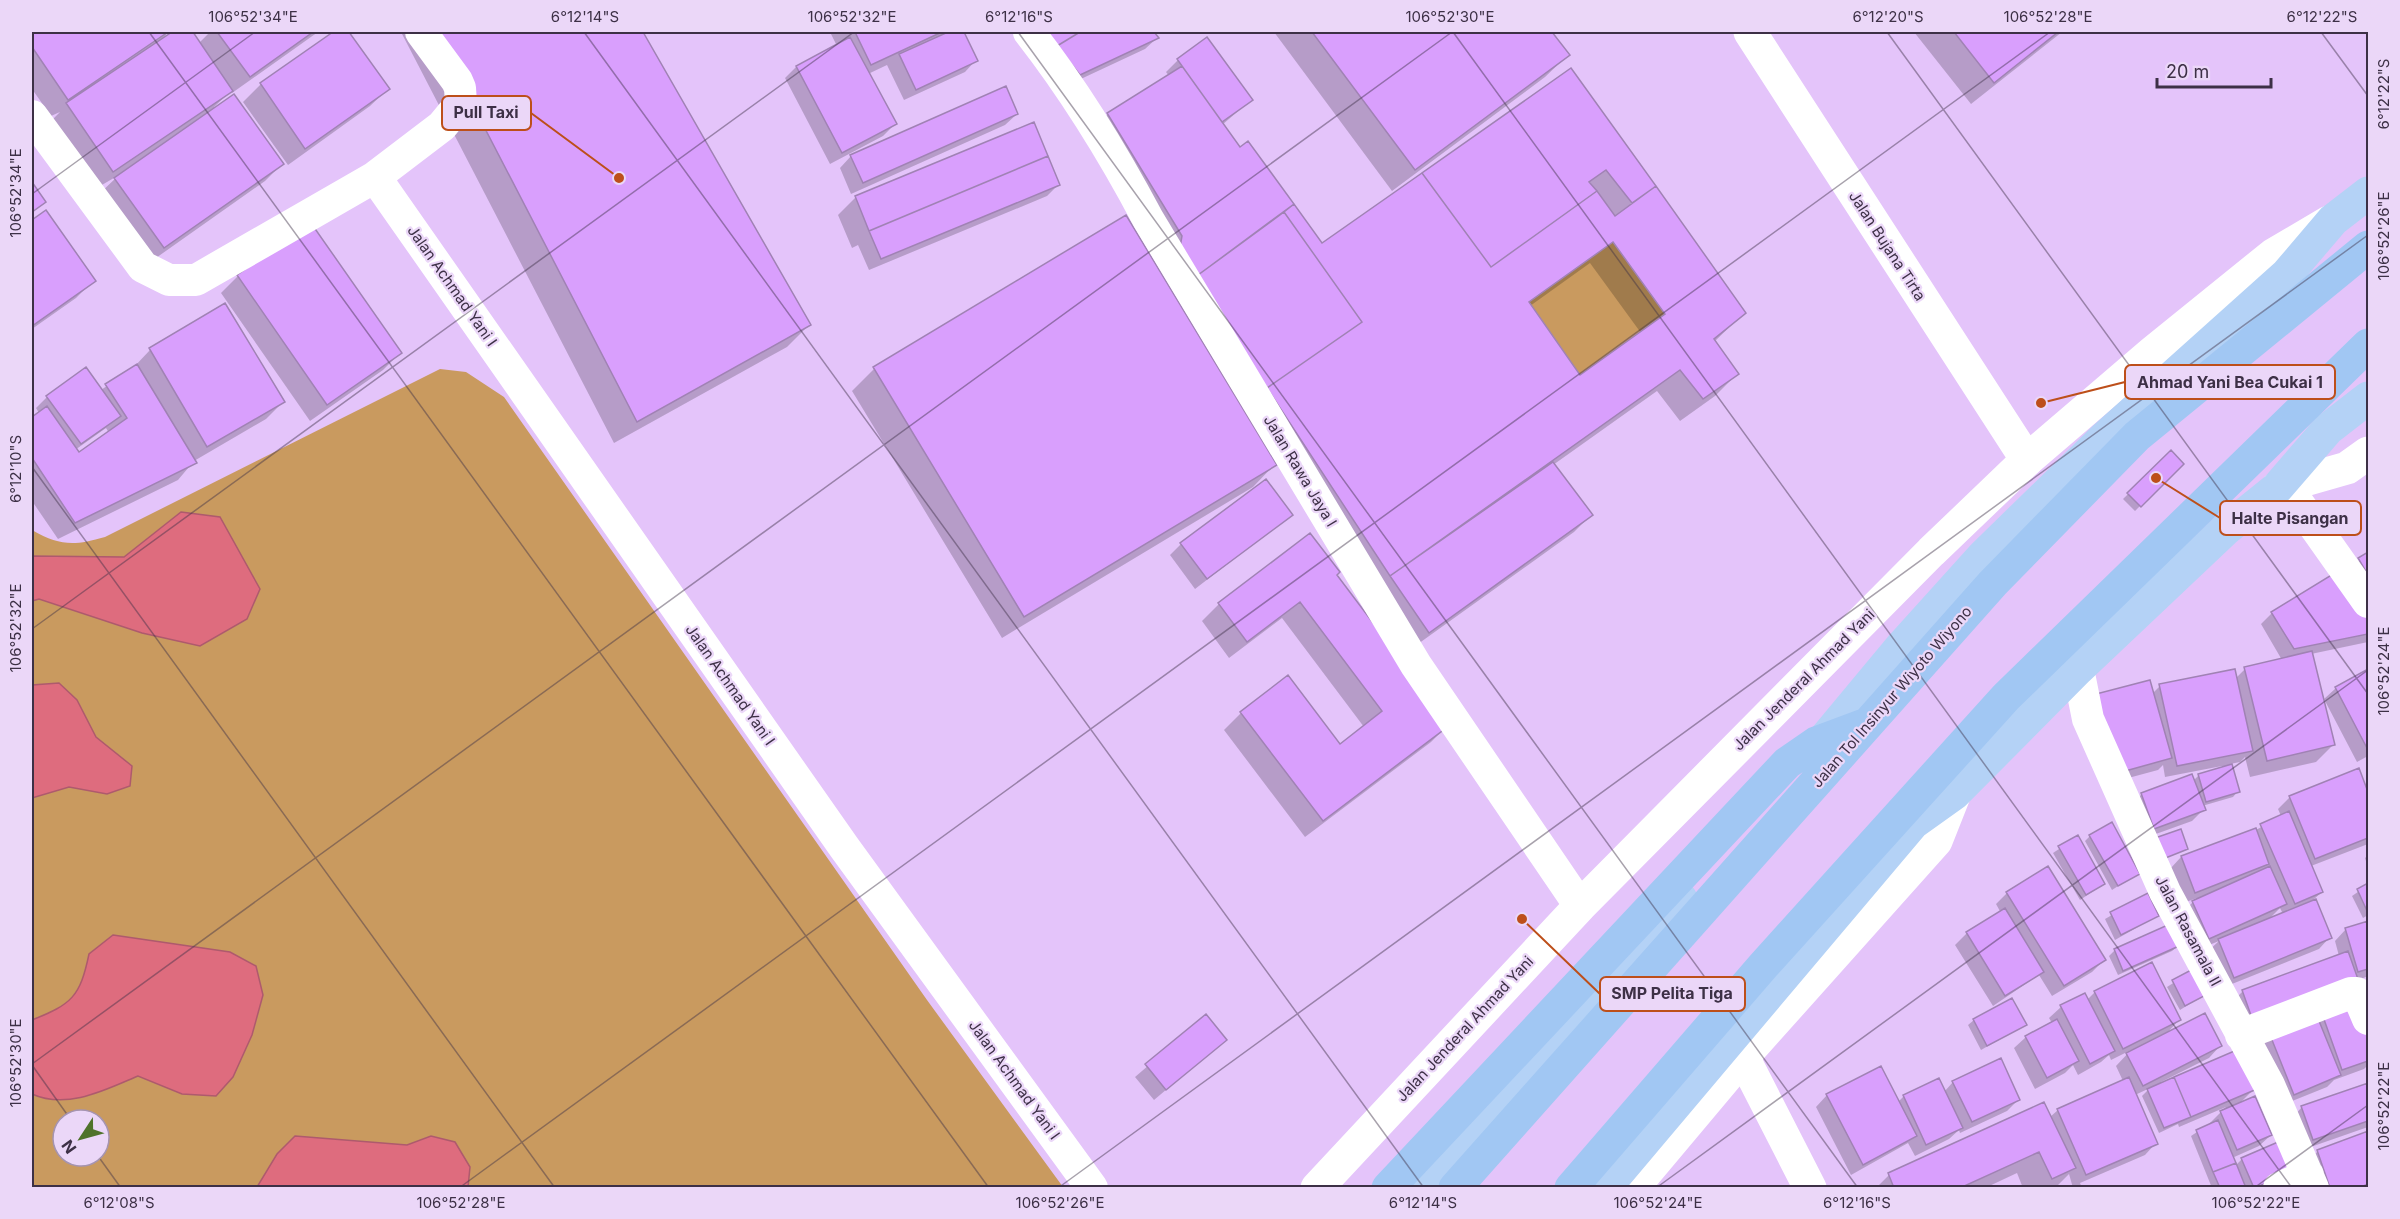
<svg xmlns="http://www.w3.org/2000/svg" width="2400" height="1219" font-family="Inter,sans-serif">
  <rect width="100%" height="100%" fill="#e4c4fa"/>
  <path fill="#c99a5f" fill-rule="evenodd" d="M 1613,242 L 1665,314 L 1580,375 L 1529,302 Z
    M 440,369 L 466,372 L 504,397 L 927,1000 L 1063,1187 L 32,1187 L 32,530 C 60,546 74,546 105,537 ZM 63,1120 L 99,1120 L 99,1156 L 63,1156 Z"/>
  <path fill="#de6c7e" stroke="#ae5a6d" stroke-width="1.5" d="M 181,512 L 220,517 L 260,589 L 247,619 L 200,646 L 142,633 L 39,599 L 32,601 L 32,556 L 124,557 Z
    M 59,683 L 77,700 L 96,737 L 132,766 L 130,786 L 107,794 L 69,787 L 32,798 L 32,685 Z
    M 113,935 L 230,952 L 256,966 L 263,995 L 252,1035 L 233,1077 L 216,1096 L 182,1094 L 138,1076 C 105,1090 67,1110 32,1094 L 32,1020 C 72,1004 80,997 89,954 Z
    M 295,1136 L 407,1145 L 431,1136 L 455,1142 L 470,1167 L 468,1187 L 257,1187 L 277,1154 Z"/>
  <path fill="#0003" fill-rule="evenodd" d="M 32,32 L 168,32 L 162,40 L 174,32 L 191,32 L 199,43 L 210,32 L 318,32 L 232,93 L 231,91 L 214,107 L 282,164 L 265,181 L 146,265 L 97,196 L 119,175 L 95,189 L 50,122 L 60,112 L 51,116 L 32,89 Z
    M 335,32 L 347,32 L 388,89 L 370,106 L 288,165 L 243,102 L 261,84 Z
    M 401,32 L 641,32 L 809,325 L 787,347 L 614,443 Z
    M 830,32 L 962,32 L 976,60 L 965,72 L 904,100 L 887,65 L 868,74 L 895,124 L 883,136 L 830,164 L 785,78 L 796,67 L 837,46 Z
    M 1028,32 L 1152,32 L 1157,38 L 1145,49 L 1068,85 Z
    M 1274,32 L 1550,32 L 1568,55 L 1545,77 L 1392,191 Z
    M 1914,32 L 2062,32 L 1971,104 Z
    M 1178,60 L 1251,100 L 1222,125 L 1239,150 L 1248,143 L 1322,246 L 1571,70 L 1744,313 L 1714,342 L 1737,374 L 1715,396 L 1680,421 L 1657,391 L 1553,465 L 1591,515 L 1574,532 L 1411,649 L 1256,427 L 1253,428 L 1275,464 L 1253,487 L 1002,638 L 852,391 L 874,369 L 1244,413 L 1251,407 L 1091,131 L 1108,114 L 1169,76 L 1166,72 ZM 1590,263 L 1641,333 L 1580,377 L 1530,306 Z
    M 1017,114 L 1005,125 L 851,194 L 840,168 L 851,156 Z
    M 1033,124 L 1059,184 L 1047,196 L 869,270 L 858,245 L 852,248 L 838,215 L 855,198 Z
    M 45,212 L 94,280 L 76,298 L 32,329 L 32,222 Z
    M 238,276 L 400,353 L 383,370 L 310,421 L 221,293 Z
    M 225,305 L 283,402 L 266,419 L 194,461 L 178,480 L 58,539 L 32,501 L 32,418 L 39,413 L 36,408 L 47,397 L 101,390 L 133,368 L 150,350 ZM 106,428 L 109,433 L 79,455 L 75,450 Z
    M 2171,452 L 2182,464 L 2135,511 L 2123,499 Z
    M 1291,515 L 1195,589 L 1170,555 L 1181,544 Z
    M 2368,553 L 2368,642 L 2311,654 L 2333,745 L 2316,762 L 2250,777 L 2245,757 L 2240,762 L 2230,764 L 2238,791 L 2233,797 L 2202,806 L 2204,809 L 2192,821 L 2142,839 L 2130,805 L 2142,794 L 2193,781 L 2199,775 L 2223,768 L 2222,766 L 2165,777 L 2163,765 L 2158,770 L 2106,784 L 2152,694 L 2160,686 L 2236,678 L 2245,669 L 2282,660 L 2261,624 L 2272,613 L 2341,577 Z
    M 1335,575 L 1448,725 L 1431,742 L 1305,837 L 1224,730 L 1241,713 L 1340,746 L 1364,727 L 1282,618 L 1229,658 L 1202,621 L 1219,604 Z
    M 2368,671 L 2368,756 L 2357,762 L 2324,699 L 2336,688 Z
    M 2358,770 L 2368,796 L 2368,844 L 2311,866 L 2322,892 L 2314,899 L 2330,937 L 2319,949 L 2222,988 L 2207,952 L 2219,941 L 2197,950 L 2181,914 L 2197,898 L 2183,903 L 2170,869 L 2181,857 L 2256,830 L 2281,816 L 2278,809 L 2290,797 ZM 2280,908 L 2283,914 L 2268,920 Z
    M 2090,836 L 2138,873 L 2112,890 L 2085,841 Z
    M 2077,837 L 2104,884 L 2080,900 L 2053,853 Z
    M 2368,855 L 2368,867 L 2365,858 Z
    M 2368,885 L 2368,915 L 2363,918 L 2352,896 Z
    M 2007,893 L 2104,960 L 2092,972 L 2052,996 L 2039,975 L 1993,1006 L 1955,945 L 1967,933 L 2001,913 L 1996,904 Z
    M 2147,895 L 2157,916 L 2115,940 L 2105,919 Z
    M 2368,923 L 2368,976 L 2242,1031 L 2231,1003 L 2243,991 L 2339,956 L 2335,941 L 2346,929 Z
    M 2178,946 L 2172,951 L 2118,975 L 2109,956 L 2115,950 Z
    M 2192,971 L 2204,995 L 2180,1010 L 2167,987 Z
    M 2095,992 L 2179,1020 L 2166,1034 L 2220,1046 L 2209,1058 L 2161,1082 L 2163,1084 L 2255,1088 L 2239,1104 L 2271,1135 L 2259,1146 L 2232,1158 L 2235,1166 L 2242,1159 L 2284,1179 L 2263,1188 L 2212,1188 L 2191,1136 L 2209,1124 L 2226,1107 L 2179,1127 L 2178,1124 L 2159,1133 L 2142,1096 L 2150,1088 L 2135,1095 L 2156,1143 L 2145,1155 L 2080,1183 L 2082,1188 L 2073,1188 L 2069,1174 L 2055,1188 L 2023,1188 L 2017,1173 L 1985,1188 L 1876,1188 L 1889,1175 L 2050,1117 L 2058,1110 L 2123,1081 L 2116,1066 L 2131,1050 L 2111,1060 L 2109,1055 L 2101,1062 L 2078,1075 L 2073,1065 L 2065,1073 L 2035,1089 L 2014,1048 L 2026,1037 L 2052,1023 L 2049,1018 L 2061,1007 L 2087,1000 Z
    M 2368,996 L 2368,1065 L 2364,1069 L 2334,1080 L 2327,1087 L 2282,1105 L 2259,1048 L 2271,1036 Z
    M 1206,1016 L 1225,1040 L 1154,1100 L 1135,1077 Z
    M 1974,1020 L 2025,1025 L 1981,1050 L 1968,1025 Z
    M 1939,1080 L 1944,1092 L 1953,1082 L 2018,1100 L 2007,1111 L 1960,1133 L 1959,1130 L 1949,1139 L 1915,1156 L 1908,1143 L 1851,1175 L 1816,1107 L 1827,1095 L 1898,1102 L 1903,1097 Z
    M 2368,1085 L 2368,1127 L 2302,1150 L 2291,1119 L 2302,1107 Z
    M 2368,1133 L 2368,1188 L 2315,1188 L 2306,1163 L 2318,1151 Z"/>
  <path fill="#d99ffd" stroke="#a082b4" stroke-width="1.5" fill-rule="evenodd" d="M 168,32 L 68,100 L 32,47 L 33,32 Z
    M 172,32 L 193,32 L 233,91 L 113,172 L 66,103 Z
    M 217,32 L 313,32 L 250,77 Z
    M 333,32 L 349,32 L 390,89 L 305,149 L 260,83 Z
    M 435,32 L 643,32 L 811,325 L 637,422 Z
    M 855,32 L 942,32 L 871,65 Z
    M 948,32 L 964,32 L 978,61 L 916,90 L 899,54 Z
    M 1047,32 L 1080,32 L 1057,46 Z
    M 1080,32 L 1154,32 L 1159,38 L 1080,75 L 1057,46 Z
    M 1312,32 L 1552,32 L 1570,55 L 1415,170 Z
    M 1954,32 L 2058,32 L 1994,83 Z
    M 850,37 L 897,124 L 842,153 L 796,66 Z
    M 1207,37 L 1253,100 L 1222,122 L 1177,59 Z
    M 1182,66 L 1240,147 L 1248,141 L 1294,204 L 1194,278 L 1179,253 L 1182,236 L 1107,113 Z
    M 1571,68 L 1656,186 L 1632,203 L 1606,170 L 1589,182 L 1597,191 L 1491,267 L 1422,173 Z
    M 1006,86 L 1018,114 L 863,183 L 850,155 Z
    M 234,94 L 284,164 L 164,248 L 114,178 Z
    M 1034,122 L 1048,156 L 869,231 L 855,196 Z
    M 1048,156 L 1060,185 L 881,259 L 869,231 Z
    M 1422,173 L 1491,267 L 1597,191 L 1615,216 L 1656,186 L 1746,313 L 1714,339 L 1739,374 L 1703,399 L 1680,370 L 1390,576 L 1267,388 L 1362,322 L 1284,212 L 1294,204 L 1322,243 ZM 1613,242 L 1665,314 L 1580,375 L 1529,302 Z
    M 32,182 L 46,202 L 32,212 Z
    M 46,210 L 96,281 L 32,326 L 32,220 Z
    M 1284,212 L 1362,322 L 1267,388 L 1194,278 Z
    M 1126,215 L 1277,465 L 1024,617 L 873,367 Z
    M 311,223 L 402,353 L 327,405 L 237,275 Z
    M 225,303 L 285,402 L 207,447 L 149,348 Z
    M 137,364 L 197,463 L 75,523 L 32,458 L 32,417 L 47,406 L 79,452 L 127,418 L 105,384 Z
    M 86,367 L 121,416 L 81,444 L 46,396 Z
    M 2171,450 L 2184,464 L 2141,507 L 2127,493 Z
    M 1553,462 L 1593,515 L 1429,633 L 1390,576 Z
    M 1266,479 L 1293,515 L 1207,579 L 1180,543 Z
    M 1310,533 L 1340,572 L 1337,575 L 1450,725 L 1323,821 L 1240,712 L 1288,675 L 1340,744 L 1382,711 L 1300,602 L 1247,642 L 1218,603 Z
    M 2368,552 L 2368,575 L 2358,558 Z
    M 2338,571 L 2368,612 L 2368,634 L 2294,649 L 2271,612 Z
    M 2312,651 L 2335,745 L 2267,761 L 2244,667 Z
    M 2235,669 L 2253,751 L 2177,766 L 2159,684 Z
    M 2368,669 L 2368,750 L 2335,687 Z
    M 2150,680 L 2172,758 L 2118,773 L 2096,694 Z
    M 2232,764 L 2240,792 L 2206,802 L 2198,774 Z
    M 2359,768 L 2368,792 L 2368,838 L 2315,859 L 2289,796 Z
    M 2192,774 L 2206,810 L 2154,829 L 2141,793 Z
    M 2289,811 L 2323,892 L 2295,904 L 2260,824 Z
    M 2112,822 L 2140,874 L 2118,886 L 2089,835 Z
    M 2256,828 L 2269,864 L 2195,893 L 2181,856 Z
    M 2181,829 L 2188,849 L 2163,859 L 2155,838 Z
    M 2078,835 L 2105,884 L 2086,895 L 2058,846 Z
    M 2048,866 L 2106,960 L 2064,986 L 2006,892 Z
    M 2270,866 L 2287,904 L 2209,939 L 2192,901 Z
    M 2368,883 L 2368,913 L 2357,889 Z
    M 2148,893 L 2159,916 L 2121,935 L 2110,912 Z
    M 2316,899 L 2332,938 L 2234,978 L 2218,939 Z
    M 2005,908 L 2044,972 L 2005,996 L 1966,932 Z
    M 2368,921 L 2368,969 L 2358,972 L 2345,928 Z
    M 2170,924 L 2179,946 L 2123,971 L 2114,949 Z
    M 2348,951 L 2359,982 L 2253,1021 L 2242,990 Z
    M 2152,962 L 2181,1020 L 2123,1049 L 2094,991 Z
    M 2193,969 L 2206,995 L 2185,1006 L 2172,980 Z
    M 2085,993 L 2115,1051 L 2090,1064 L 2060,1005 Z
    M 2012,998 L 2027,1025 L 1987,1046 L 1973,1019 Z
    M 2356,998 L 2368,1033 L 2368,1061 L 2342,1070 L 2321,1011 Z
    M 2205,1013 L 2222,1046 L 2143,1086 L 2126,1053 Z
    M 1206,1014 L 1227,1040 L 1166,1090 L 1145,1064 Z
    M 2317,1016 L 2341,1075 L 2294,1095 L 2270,1035 Z
    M 2057,1019 L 2079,1061 L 2047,1078 L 2025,1036 Z
    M 2239,1049 L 2257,1089 L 2191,1117 L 2174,1077 Z
    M 2001,1058 L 2020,1100 L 1972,1122 L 1952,1081 Z
    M 1881,1066 L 1917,1136 L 1863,1165 L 1826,1094 Z
    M 2129,1077 L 2158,1144 L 2086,1175 L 2057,1109 Z
    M 2174,1077 L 2191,1117 L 2164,1128 L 2147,1089 Z
    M 1939,1078 L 1963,1128 L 1926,1145 L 1903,1095 Z
    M 2368,1083 L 2368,1121 L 2313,1140 L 2301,1106 Z
    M 2255,1096 L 2272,1135 L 2237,1150 L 2220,1111 Z
    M 2044,1102 L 2076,1168 L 2052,1179 L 2039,1152 L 1960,1188 L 1894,1188 L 1888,1173 Z
    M 2218,1120 L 2236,1163 L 2213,1172 L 2196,1130 Z
    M 2368,1131 L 2368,1184 L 2359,1188 L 2330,1188 L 2317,1150 Z
    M 2278,1142 L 2292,1173 L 2254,1188 L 2241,1158 Z
    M 2236,1163 L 2246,1188 L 2220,1188 L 2213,1172 Z"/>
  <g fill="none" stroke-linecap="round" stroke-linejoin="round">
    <path stroke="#fff" stroke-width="32" d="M 1029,32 C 1075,91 1113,153 1148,219 L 1416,665 L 1580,906
      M 32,116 L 143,267 L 169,280 L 196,280 L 375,177 L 844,847 L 1092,1188
      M 375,177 L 442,126 L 461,103 L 460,88 L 457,81 L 421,32
      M 2286,486 L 2368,602
      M 2078,669 L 2088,719 L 2165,892 L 2269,1085 L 2313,1188
      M 2241,1035 L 2351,993 L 2357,993 L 2368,1019
      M 2279,1188 L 2308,1175"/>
    <path stroke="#fff" stroke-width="33" d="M 1750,32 L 2027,460
      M 1743,1057 L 1810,1188"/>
    <path stroke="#fff" stroke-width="33" d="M 2277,488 L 2347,468 L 2368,453
      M 1317,1188 L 1580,906 L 1931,552 L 2027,460 L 2153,352 L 2273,255 L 2329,222
      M 1633,1188 L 1743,1057 L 1936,841 L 1955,793"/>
    <path stroke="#b4d2f6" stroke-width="33" d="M 1816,749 L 1900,648 L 1983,556 L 2104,438 L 2287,274 L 2333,220 L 2368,193
      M 1417,1188 L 1681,899
      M 1605,1188 L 1913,823 L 1955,793 L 2078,669 L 2225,530 L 2277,488 L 2328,429 L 2368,398"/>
    <path stroke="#a1c7f3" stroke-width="33" d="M 1388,1188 L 1787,763 L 1816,743 L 1867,724
      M 1455,1188 L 1993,583 L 2137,436 L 2368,247
      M 1571,1188 L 1763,966 L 2006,697 L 2368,345"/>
  </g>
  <path fill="none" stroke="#3d3046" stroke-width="1.5" stroke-opacity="0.45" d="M 149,32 L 989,1188M 584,32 L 1424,1188M 1018,32 L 1858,1188M 1453,32 L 2292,1188M 1887,32 L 2368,694M 2321,32 L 2368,96M 32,194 L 255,32M 32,467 L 555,1188M 32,629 L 854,32M 32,1064 L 1452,32M 32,1065 L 71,1120M 98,1156 L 121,1188M 459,1188 L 2050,32M 1058,1188 L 2368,235M 1656,1188 L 2368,670M 2254,1188 L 2368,1105"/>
  <g text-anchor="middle" stroke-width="4.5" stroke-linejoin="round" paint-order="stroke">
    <g font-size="15" fill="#3d3046" stroke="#ebd7f8">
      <text transform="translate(1887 246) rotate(57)" y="5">Jalan Bujana Tirta</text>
      <text transform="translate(452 286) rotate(55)" y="5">Jalan Achmad Yani I</text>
      <text transform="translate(1300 471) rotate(59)" y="5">Jalan Rawa Jaya I</text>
      <text transform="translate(1804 680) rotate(-45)" y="5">Jalan Jenderal Ahmad Yani</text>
      <text transform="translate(730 685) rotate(55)" y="5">Jalan Achmad Yani I</text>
      <text transform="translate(1892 697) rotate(-49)" y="5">Jalan Tol Insinyur Wiyoto Wiyono</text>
      <text transform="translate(2188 931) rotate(62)" y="5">Jalan Rasamala II</text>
      <text transform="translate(1465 1029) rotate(-47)" y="5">Jalan Jenderal Ahmad Yani</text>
      <text transform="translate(1014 1080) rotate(54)" y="5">Jalan Achmad Yani I</text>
    </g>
  </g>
  <path fill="none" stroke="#bd4f1a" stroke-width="2" d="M619 178L531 113M2041 403L2125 382M2156 478L2220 518M1522 919L1600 994"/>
  <g fill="#bd4f1a" stroke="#ebd7f8" stroke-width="2">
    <circle cx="619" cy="178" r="6"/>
    <circle cx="2041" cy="403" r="6"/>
    <circle cx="2156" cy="478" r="6"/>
    <circle cx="1522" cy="919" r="6"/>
  </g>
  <g fill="#ebd7f8" stroke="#bd4f1a" stroke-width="2">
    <rect x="442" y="96" width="89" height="34" rx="6"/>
    <rect x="2125" y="365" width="210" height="34" rx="6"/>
    <rect x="2220" y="501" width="141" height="34" rx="6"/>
    <rect x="1600" y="977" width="145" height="34" rx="6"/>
  </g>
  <g font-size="16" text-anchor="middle" font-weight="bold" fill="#3d3046">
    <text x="486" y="118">Pull Taxi</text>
    <text x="2230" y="388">Ahmad Yani Bea Cukai 1</text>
    <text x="2290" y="524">Halte Pisangan</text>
    <text x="1672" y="999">SMP Pelita Tiga</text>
  </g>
  <rect width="2400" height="1219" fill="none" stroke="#ebd7f8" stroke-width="66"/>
  <g transform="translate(81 1138) rotate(234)"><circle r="28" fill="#ebd7f8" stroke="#a594b1" stroke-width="1.5"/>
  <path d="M0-4.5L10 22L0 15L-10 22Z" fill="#4f722b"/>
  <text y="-9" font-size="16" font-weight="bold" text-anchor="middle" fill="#3d3046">N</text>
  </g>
  <path d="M2157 78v9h114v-9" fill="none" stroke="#3d3046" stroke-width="3"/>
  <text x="2166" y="78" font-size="18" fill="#3d3046" stroke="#ebd7f8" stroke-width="4.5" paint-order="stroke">20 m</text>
  <rect x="33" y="33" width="2334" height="1153" fill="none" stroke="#3d3046" stroke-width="2"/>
  <g font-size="15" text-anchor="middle" fill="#3d3046">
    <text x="253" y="22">106°52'34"E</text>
    <text x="585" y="22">6°12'14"S</text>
    <text x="852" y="22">106°52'32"E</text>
    <text x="1019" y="22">6°12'16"S</text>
    <text x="1450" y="22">106°52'30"E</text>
    <text x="1888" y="22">6°12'20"S</text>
    <text x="2048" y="22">106°52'28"E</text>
    <text x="2322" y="22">6°12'22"S</text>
    <text transform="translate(2384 94) rotate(-90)" y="5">6°12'22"S</text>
    <text transform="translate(16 193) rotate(-90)" y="5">106°52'34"E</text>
    <text transform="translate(2384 236) rotate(-90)" y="5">106°52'26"E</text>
    <text transform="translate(16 469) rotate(-90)" y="5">6°12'10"S</text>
    <text transform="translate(16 628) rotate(-90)" y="5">106°52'32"E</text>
    <text transform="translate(2384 671) rotate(-90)" y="5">106°52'24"E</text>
    <text transform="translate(16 1063) rotate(-90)" y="5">106°52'30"E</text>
    <text transform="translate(2384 1106) rotate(-90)" y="5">106°52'22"E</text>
    <text x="119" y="1208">6°12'08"S</text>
    <text x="461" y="1208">106°52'28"E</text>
    <text x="1060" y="1208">106°52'26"E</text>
    <text x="1423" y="1208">6°12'14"S</text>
    <text x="1658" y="1208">106°52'24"E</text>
    <text x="1857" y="1208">6°12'16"S</text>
    <text x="2256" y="1208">106°52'22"E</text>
  </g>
</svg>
